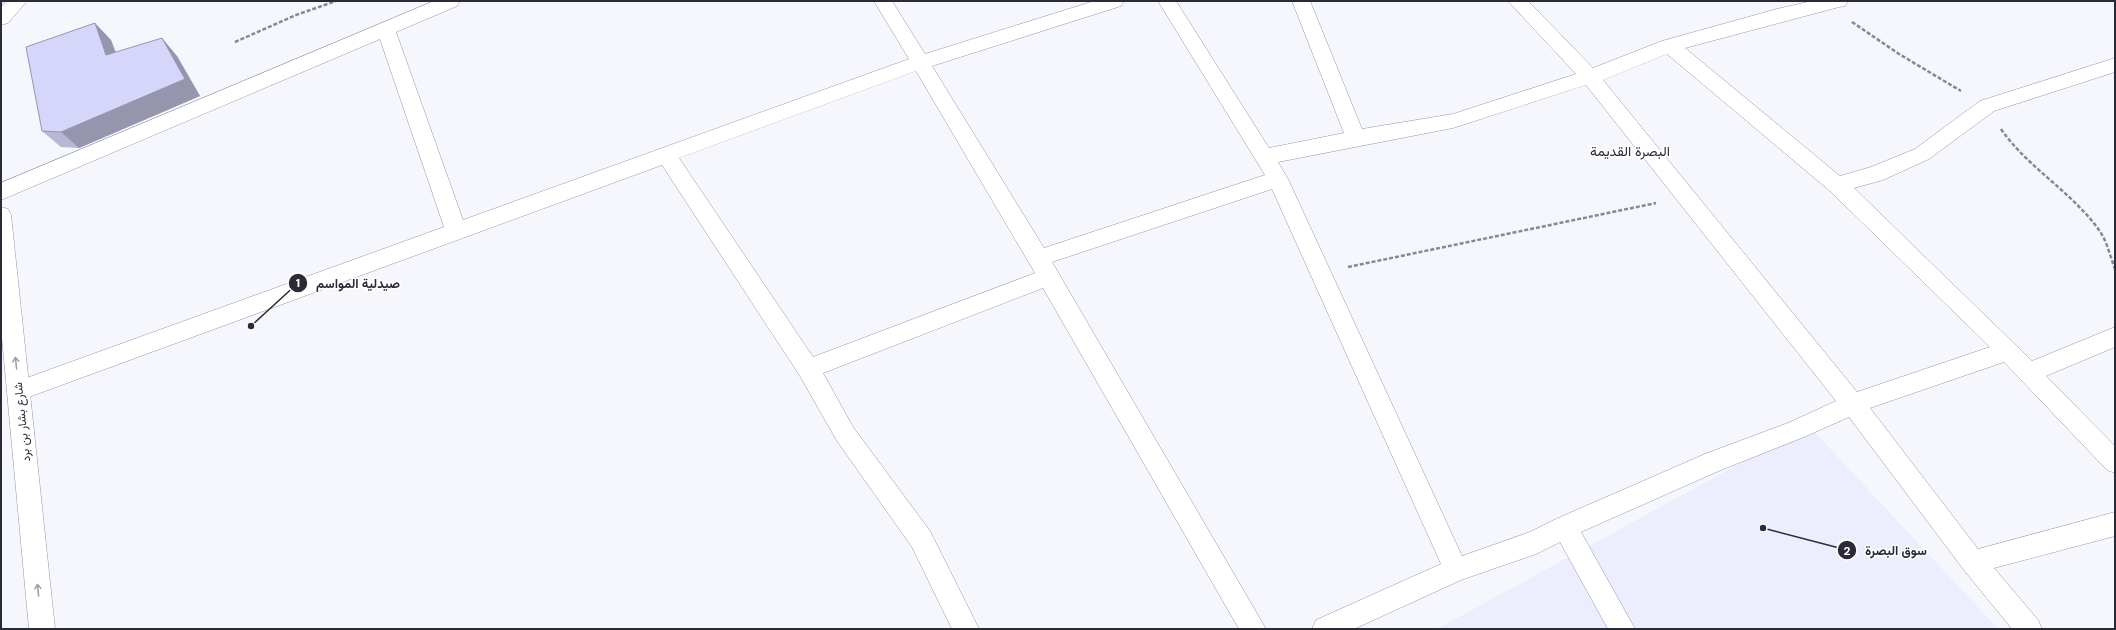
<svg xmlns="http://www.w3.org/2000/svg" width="2116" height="630" font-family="'DM Sans',Vazirmatn,sans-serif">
  <rect width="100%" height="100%" fill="#f6f6fd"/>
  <path fill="#ecedfd" d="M 1809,426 L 1998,629 L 1437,629 Z"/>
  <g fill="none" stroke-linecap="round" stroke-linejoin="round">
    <defs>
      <path id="minor" d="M 7,1 L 27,1 L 8,23 L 1,25 L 1,7 Z
        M 434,1 L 460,1 L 457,6 L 396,32 L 463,220 L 909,59 L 874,1 L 892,1 L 925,54 L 1094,1 L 1124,1 L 1121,6 L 932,66 L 1044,248 L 1265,175 L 1158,1 L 1176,1 L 1269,148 L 1344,133 L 1292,1 L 1310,1 L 1362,129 L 1453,114 L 1576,74 L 1508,1 L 1528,1 L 1593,68 L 1662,41 L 1777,9 L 1812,1 L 1848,1 L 1845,6 L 1839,7 L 1685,48 L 1840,176 L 1871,167 L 1915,149 L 1980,101 L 2115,58 L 2115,72 L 1994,111 L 1929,159 L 1883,180 L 1854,188 L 2032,361 L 2115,327 L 2115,347 L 2046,376 L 2115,446 L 2115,473 L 2107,470 L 2004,362 L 1870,408 L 1978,549 L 2115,512 L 2115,536 L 1994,568 L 2038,620 L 2042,629 L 2012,629 L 1964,570 L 1849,417 L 1804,437 L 1721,470 L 1581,532 L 1635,629 L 1608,629 L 1560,542 L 1536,554 L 1461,580 L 1354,629 L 1312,629 L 1316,620 L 1441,564 L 1272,189 L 1052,262 L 1266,629 L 1239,629 L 1043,288 L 823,373 L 853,427 L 930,531 L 979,629 L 952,629 L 912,547 L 837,441 L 800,376 L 662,165 L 18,401 L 10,398 L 7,391 L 10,384 L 444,227 L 380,39 L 1,200 L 1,183 ZM 1667,54 L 1830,191 L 1990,347 L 1857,392 L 1603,80 ZM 916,71 L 1035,273 L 813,357 L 679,158 ZM 1586,85 L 1836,401 L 1788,423 L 1705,454 L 1556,519 L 1530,532 L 1462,556 L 1288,179 L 1278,162 L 1453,128 Z"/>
      <path id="major" d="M 1,207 L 8,209 L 11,215 L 55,629 L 29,629 L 1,327 Z"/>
    </defs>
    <use href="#minor" stroke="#9394b2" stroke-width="1"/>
    <use href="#major" stroke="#9394b2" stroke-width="1"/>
    <path stroke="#888891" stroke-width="2.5" stroke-dasharray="4 2" stroke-linecap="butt" d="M 1852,22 L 1899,54 L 1961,91
      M 235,42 L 296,15 L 336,1
      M 2001,129 C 2028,168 2071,191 2099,230 C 2107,241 2110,256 2115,269
      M 1348,267 L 1656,203"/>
    <use href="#minor" fill="#fff" fill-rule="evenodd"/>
    <use href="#major" fill="#fff" fill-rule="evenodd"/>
  </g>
  <path fill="#b7b8d6" d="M 111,40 L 116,52 L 177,56 L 200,96 L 79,148 L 61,147 L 42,131 Z"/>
  <path fill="#9596ae" d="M 95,23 L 111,40 L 122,72 L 106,55 Z
    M 162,38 L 177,56 L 200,96 L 79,148 L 61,132 Z"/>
  <path fill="#d5d6f9" stroke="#9596ae" d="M 95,23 L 106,55 L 162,38 L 185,79 L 61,132 L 42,131 L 26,47 Z"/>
  <defs><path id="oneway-shaft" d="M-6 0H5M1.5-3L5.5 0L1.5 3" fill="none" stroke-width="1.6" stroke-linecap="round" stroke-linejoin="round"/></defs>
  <g stroke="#a0a0a5">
    <use href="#oneway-shaft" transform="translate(16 363) rotate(-96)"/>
    <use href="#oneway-shaft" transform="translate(38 590) rotate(-96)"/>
  </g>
  <g text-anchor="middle" stroke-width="3" stroke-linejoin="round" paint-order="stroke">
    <g font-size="12" fill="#2b2b37" stroke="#fff">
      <text transform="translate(22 422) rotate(-96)" y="4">شارع بشار بن برد</text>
    </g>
    <g font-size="14" fill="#2b2b37" stroke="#fff">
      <text x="1630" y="156">البصرة القديمة</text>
    </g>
  </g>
  <path fill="none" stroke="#2b2b37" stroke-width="1.5" d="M251 326L298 283M1763 528L1847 550"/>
  <g fill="#2b2b37" stroke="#fff" stroke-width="1.5">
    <circle cx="251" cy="326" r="4"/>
    <circle cx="1763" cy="528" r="4"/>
    <circle cx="298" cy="283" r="10"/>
    <circle cx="1847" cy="550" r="10"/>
  </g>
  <g font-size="12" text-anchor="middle" font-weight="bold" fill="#fff">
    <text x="298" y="287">1</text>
    <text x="1847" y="555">2</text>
  </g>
  <g font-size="13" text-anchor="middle" font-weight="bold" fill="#2b2b37" stroke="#fff" stroke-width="3" stroke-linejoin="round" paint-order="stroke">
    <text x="358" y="288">صيدلية المواسم</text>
    <text x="1896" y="555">سوق البصرة</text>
  </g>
  <rect width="2116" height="630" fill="none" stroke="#2b2b37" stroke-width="4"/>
</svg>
